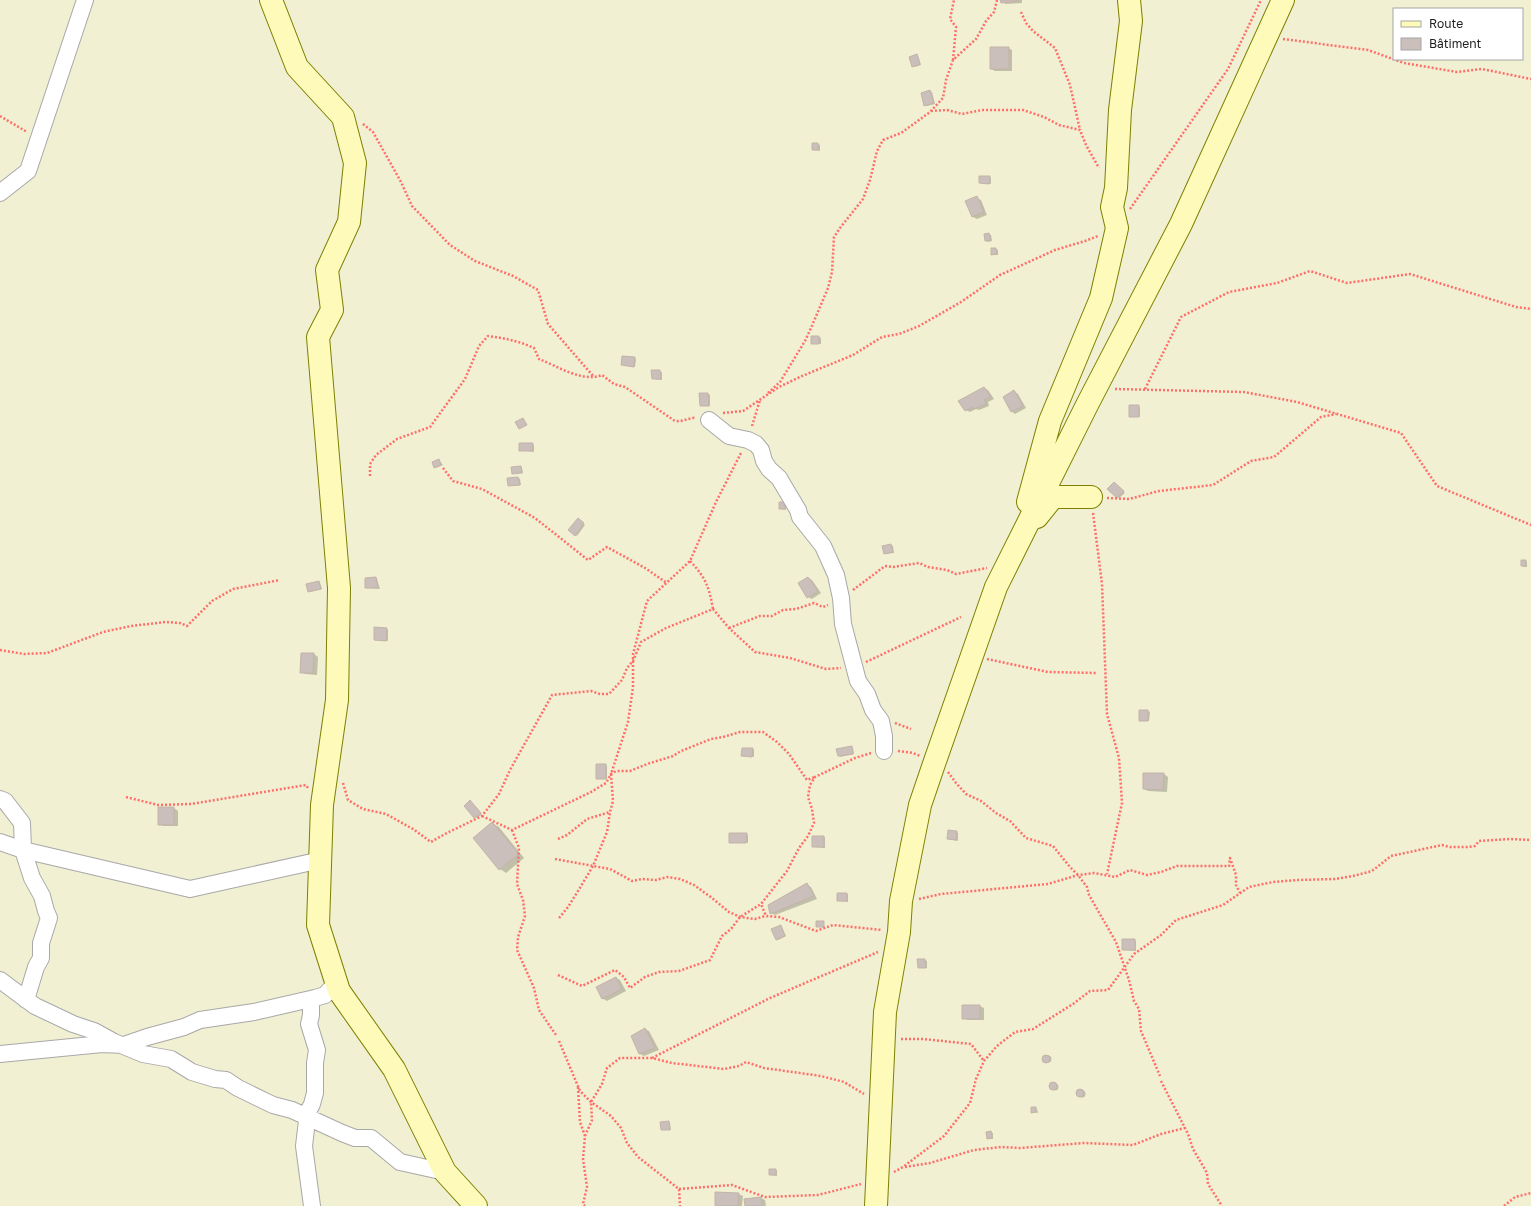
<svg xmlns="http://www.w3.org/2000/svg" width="1531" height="1206" font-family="'Golos Text',sans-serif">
  <rect width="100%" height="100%" fill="#f2ede7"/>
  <path fill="#f1f0d2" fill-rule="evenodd" d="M 0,0 L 1531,0 L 1531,1206 L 0,1206 ZM 1394,9 L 1522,9 L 1522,59 L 1394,59 Z"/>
  <path fill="#0003" d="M 1001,0 L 1022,0 L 1022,3 L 1006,4 L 1002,2 Z
    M 1008,48 L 1012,50 L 1012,71 L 995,71 L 991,69 Z
    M 916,55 L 918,56 L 921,65 L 915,67 L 913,66 Z
    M 930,91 L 932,92 L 935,104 L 927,106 L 925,105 Z
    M 818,144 L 820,145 L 820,151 L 813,150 Z
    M 989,177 L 991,178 L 991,184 L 980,183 Z
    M 977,198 L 981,200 L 987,215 L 977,219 L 973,217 Z
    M 989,234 L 991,235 L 992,241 L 988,242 L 986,241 Z
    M 996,249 L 998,250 L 998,255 L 992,255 Z
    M 819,337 L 821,338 L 821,344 L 812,343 Z
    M 634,358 L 636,359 L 635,367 L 622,365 Z
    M 652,371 L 662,372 L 662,380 L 653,379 Z
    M 984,388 L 988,390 L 994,399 L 988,402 L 989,406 L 979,410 L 976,409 L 970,412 L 966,410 Z
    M 1014,391 L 1018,394 L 1026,408 L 1015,414 L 1011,411 Z
    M 708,394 L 710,395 L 710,406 L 703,406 L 701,405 Z
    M 1138,406 L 1140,407 L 1140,417 L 1130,416 Z
    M 532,444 L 534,445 L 534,452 L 520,450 Z
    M 439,460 L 443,465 L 436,468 L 435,467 Z
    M 521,467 L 522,468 L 523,473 L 513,473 Z
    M 518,478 L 520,479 L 521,485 L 509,486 Z
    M 1116,484 L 1125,493 L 1119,498 L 1109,489 Z
    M 785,503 L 786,504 L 786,510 L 780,509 Z
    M 578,520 L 585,525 L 577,536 L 576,535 Z
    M 891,545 L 893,546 L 894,553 L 886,554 L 885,553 Z
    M 1525,561 L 1527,562 L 1527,567 L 1524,567 L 1522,566 Z
    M 376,578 L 377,579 L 380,589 L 366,588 Z
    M 808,578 L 812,580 L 821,593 L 812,599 L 808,597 Z
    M 319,582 L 320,583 L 322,589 L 310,592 L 309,591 Z
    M 386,629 L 388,630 L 388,641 L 375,640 Z
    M 302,654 L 314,654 L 318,657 L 317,675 L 305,674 L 301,672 Z
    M 1148,711 L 1150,712 L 1149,721 L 1140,720 Z
    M 851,747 L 853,748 L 854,754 L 840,757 L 839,756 Z
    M 753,749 L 754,750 L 754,757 L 742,755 Z
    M 606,765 L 607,766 L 607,779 L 598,779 L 597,778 Z
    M 1164,774 L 1168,777 L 1167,792 L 1148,791 L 1144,789 Z
    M 470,802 L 482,814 L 477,818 L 475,817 Z
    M 174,808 L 178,811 L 178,826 L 163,826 L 159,824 Z
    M 492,823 L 499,827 L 524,858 L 506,873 L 500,869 Z
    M 957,832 L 958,833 L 958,841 L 948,839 Z
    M 746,834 L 748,835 L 748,843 L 730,842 Z
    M 824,837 L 825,838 L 825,848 L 814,847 Z
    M 807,885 L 811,887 L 817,899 L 775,915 L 771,913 Z
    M 846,894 L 848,894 L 848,902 L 838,901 Z
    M 781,926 L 786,936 L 778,940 L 777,939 Z
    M 1134,940 L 1136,941 L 1136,951 L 1123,950 Z
    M 925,960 L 927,961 L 927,968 L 919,968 Z
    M 616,978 L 620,980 L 626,991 L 607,1001 L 602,998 Z
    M 980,1006 L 984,1008 L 984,1020 L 968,1020 L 963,1018 Z
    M 645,1029 L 649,1031 L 659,1050 L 644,1056 L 640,1054 L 632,1036 Z
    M1044.5 1059a3.5 3.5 0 1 1 7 0a3.5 3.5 0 1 1-7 0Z
    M1051.5 1087a3.5 3.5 0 1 1 7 0a3.5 3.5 0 1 1-7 0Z
    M1078.5 1094a3.5 3.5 0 1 1 7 0a3.5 3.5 0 1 1-7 0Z
    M 1036,1108 L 1037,1109 L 1038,1113 L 1032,1112 Z
    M 669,1122 L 670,1123 L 671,1130 L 662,1130 Z
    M 991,1132 L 993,1133 L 993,1139 L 990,1139 L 988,1138 Z
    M 776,1170 L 777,1171 L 777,1176 L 770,1175 Z
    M 738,1194 L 743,1196 L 742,1206 L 716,1206 Z
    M 761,1198 L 765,1200 L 766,1206 L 746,1206 Z"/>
  <path fill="#cabfba" stroke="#c4b3a9" d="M 1000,0 L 1019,0 L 1019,1 L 1001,3 Z
    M 990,47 L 1009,47 L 1009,69 L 990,69 Z
    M 917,54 L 920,64 L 912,67 L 909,57 Z
    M 930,90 L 934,103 L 924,106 L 921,93 Z
    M 812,143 L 818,143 L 818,150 L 812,150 Z
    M 979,176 L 990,176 L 989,184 L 979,183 Z
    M 977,196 L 984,212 L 972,217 L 965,201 Z
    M 989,233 L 991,240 L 985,241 L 984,234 Z
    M 991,248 L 996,248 L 997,254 L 991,255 Z
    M 811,336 L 819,336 L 819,344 L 811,344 Z
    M 622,356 L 635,357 L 634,367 L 621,365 Z
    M 651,370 L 660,370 L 661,379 L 652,379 Z
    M 984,387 L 991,397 L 984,400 L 986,404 L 974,409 L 972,407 L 965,411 L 958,401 Z
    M 1014,390 L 1023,406 L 1011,412 L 1003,397 Z
    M 699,393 L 708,393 L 709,406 L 700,406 Z
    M 1129,405 L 1139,405 L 1139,417 L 1129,417 Z
    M 523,418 L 527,425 L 519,429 L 515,422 Z
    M 519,443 L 533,443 L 532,451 L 519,451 Z
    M 439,459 L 441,465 L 434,468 L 432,462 Z
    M 521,466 L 522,473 L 512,474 L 511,467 Z
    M 518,477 L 520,485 L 508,486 L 507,478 Z
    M 1114,482 L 1124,491 L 1117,498 L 1107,489 Z
    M 779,502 L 785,502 L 785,509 L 779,509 Z
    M 578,518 L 584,523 L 575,536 L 568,530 Z
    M 891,544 L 893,552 L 884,554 L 882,546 Z
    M 1521,560 L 1526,560 L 1526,566 L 1521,566 Z
    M 376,577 L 378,588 L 365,588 L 365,578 Z
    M 808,577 L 818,591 L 807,598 L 798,583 Z
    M 319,581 L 321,589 L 308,592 L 306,584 Z
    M 374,627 L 387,628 L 386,641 L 374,640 Z
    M 301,653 L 314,653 L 313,673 L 300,673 Z
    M 1139,710 L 1148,710 L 1148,721 L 1139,721 Z
    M 852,746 L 853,754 L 838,756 L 836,749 Z
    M 742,748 L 753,748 L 752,757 L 741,756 Z
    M 596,764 L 606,764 L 606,779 L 596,779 Z
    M 1143,773 L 1164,773 L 1163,790 L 1143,789 Z
    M 470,800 L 481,813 L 474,818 L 464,806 Z
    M 158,807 L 174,807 L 174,825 L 158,825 Z
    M 492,822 L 519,854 L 499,870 L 473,838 Z
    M 948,830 L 957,831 L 956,840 L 947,839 Z
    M 729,833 L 747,833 L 746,843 L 729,843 Z
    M 812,836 L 824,836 L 824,847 L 812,847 Z
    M 807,883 L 814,896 L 770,914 L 768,905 Z
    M 837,893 L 847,893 L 847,901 L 837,901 Z
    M 816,921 L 824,921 L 824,927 L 816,927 Z
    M 781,925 L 785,936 L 776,940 L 771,929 Z
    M 1122,939 L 1135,939 L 1135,950 L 1122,950 Z
    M 917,959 L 925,959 L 926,968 L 918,968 Z
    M 616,977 L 622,989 L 602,999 L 596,987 Z
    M 962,1005 L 980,1005 L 980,1019 L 962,1019 Z
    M 645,1028 L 655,1048 L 639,1054 L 631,1036 Z
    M1042 1059a4 4 0 1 1 8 0a4 4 0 1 1-8 0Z
    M1049 1086a4 4 0 1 1 8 0a4 4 0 1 1-8 0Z
    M1076 1093a4 4 0 1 1 8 0a4 4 0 1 1-8 0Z
    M 1031,1107 L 1036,1107 L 1036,1112 L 1031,1113 Z
    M 669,1121 L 670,1130 L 661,1130 L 660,1122 Z
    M 991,1131 L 992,1138 L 987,1139 L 986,1132 Z
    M 769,1169 L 776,1169 L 776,1175 L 769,1175 Z
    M 715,1192 L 739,1193 L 738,1206 L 715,1206 Z
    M 761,1197 L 762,1206 L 745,1206 L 744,1199 Z"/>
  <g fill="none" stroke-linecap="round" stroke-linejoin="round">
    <defs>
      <path id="street" d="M 0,193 L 28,171 L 85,0
        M 709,420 L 729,436 L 748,440 L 756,444 L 761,450 L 764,461 L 769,469 L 779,478 L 798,510 L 800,517 L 823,546 L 836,575 L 841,598 L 843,624 L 858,681 L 867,694 L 873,710 L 881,721 L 884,736 L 884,751
        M 0,799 L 5,801 L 22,823 L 23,850 L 32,878 L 42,896 L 46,911 L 49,918 L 41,943 L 41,958 L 36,967 L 26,1000
        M 0,842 L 23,850 L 190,889 L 321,860
        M 0,980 L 35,1006 L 73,1024 L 94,1031 L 114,1042 L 143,1054 L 171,1059 L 192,1072 L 215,1079 L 226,1080 L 238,1088 L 273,1105 L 292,1110 L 342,1133 L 355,1138 L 371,1138 L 400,1162 L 445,1172
        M 311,999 L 311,1015 L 309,1024 L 317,1050 L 315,1063 L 315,1093 L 312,1104 L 308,1112 L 304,1146 L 312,1206
        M 0,1054 L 102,1044 L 124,1045 L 147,1037 L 184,1027 L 200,1020 L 254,1012 L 315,998 L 325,995 L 336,983"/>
      <path id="secondary" d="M 271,0 L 297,67 L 343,117 L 355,163 L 349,222 L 327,270 L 332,310 L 318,337 L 339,588 L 337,700 L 322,805 L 318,925 L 339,991 L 394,1069 L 445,1172 L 476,1206
        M 1028,502 L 1050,421 L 1101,298 L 1117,228 L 1112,207 L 1116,188 L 1120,110 L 1131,21 L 1129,0
        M 1037,517 L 1053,497 L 1091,497
        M 876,1206 L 885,1012 L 899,932 L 901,901 L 920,805 L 935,761 L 996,587 L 1088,403 L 1181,224 L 1283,0"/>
    </defs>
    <use href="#street" stroke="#a8a8a8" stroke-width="18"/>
    <use href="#secondary" stroke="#7d8000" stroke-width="24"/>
    <path stroke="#ff6e6b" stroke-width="2.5" stroke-dasharray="2 2" stroke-linecap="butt" d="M 1021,12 L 1026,23 L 1033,31 L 1055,48 L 1070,85 L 1080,130
      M 1283,39 L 1368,50 L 1404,63 L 1457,72 L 1482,69 L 1531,79
      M 953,60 L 956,27 L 950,19 L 954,0
      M 931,111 L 947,110 L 962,114 L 982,110 L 1023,110 L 1044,117 L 1059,125 L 1080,130 L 1086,145 L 1099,168
      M 0,116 L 27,132
      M 363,124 L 373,132 L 401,182 L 412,206 L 450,245 L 475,261 L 513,276 L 538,290 L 548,324 L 594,377
      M 1130,209 L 1228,69 L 1261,0
      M 1115,389 L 1244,392 L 1297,402 L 1401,433 L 1437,486 L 1531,525
      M 1145,389 L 1181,317 L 1229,292 L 1277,283 L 1310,271 L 1347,283 L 1410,274 L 1516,307 L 1531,309
      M 768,393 L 780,382 L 805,341 L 811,328 L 828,288 L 832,272 L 834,237 L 840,228 L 863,199 L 870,180 L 877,151 L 883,140 L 901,133 L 915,123 L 930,112 L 943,98 L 946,80 L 953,60 L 976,39 L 986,21 L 994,12 L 997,0
      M 723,413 L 743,411 L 779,387 L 802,376 L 853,355 L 882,337 L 899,334 L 919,326 L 961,302 L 1000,275 L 1055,250 L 1085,241 L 1098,236
      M 752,426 L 760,400
      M 443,468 L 453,481 L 482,489 L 535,518 L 588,560 L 607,547 L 645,568 L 667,583
      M 370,476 L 370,464 L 376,455 L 397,439 L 430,427 L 465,379 L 479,346 L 488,336 C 504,338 519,341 534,348 L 539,359 C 557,366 583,383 602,375 L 614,384 L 625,387 L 675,421 C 684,422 690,417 696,418
      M 1107,498 L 1129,499 L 1159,491 L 1213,485 L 1251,461 L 1274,457 L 1321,417 L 1336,414
      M 1093,513 L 1102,584 L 1107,714 L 1119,758 L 1122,803 L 1107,874
      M 690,561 C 706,578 709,587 713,609
      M 853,590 L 885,566 L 893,567 L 919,563 L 928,567 L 947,570 L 956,574 L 987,568
      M 729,628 L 760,616 L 772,616 L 783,610 L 796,609 L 814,603 L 823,607 L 828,605
      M 0,650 L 24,654 L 47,653 L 103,632 L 131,626 L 166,622 L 180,623 L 187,626 L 212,601 L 233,589 L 280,580
      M 987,659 L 1048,672 L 1097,673
      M 866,662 L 961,617
      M 895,723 L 911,729
      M 898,751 L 913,753 L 920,756
      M 871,753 L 855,758 L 815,777 L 810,785 L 808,797 L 812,809 L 814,823 L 808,836 L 799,848 L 787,871 L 761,904 L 766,916 L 779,917 L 816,931 L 833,925 L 882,930
      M 948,772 L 956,783 L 966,794 L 981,801 L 996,813 L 1010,821 L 1026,838 L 1053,846 L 1070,867 L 1078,875 L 1087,887 L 1089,895 L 1116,942 L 1129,980 L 1134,1001 L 1139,1009 L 1141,1031 L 1160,1076
      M 343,783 L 348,800 L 363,809 L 386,814 L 413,829 L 431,842 L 445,834 L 482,816 L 499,794 L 510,770 L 552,695 L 591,691 L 600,694 L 609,694 L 622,680 L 627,668 L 633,661 L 641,642 L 666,628 L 713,609 L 729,628 L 755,652 L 790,658 L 826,669 L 841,668
      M 126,797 L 158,805 L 191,804 L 306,785 L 308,788
      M 482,816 L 512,830 L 591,792 L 606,783 L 611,774 L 616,771 L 630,771 L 647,764 L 673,756 L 681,751 L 711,739 L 723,737 L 740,732 L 763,732 L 777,742 L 789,754 L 807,780 L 815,777
      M 512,830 L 519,848 L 517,884 L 523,900 L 525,916 L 518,937 L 517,950 L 534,988 L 539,1010 L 556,1035
      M 558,839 L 567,835 L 587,819 L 610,812 L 613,801 L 611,774 L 628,722 L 633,687 L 633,654 L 647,601 L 690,561 L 716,502 L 741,453
      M 555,859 L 610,869 L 632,881 L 642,879 L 656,880 L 667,877 L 680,879 L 694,885 L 712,898 L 729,912 L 740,917 L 755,919 L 765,916
      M 919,899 L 941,894 L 1048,884 L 1078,875 L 1094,873 L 1115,877 L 1130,870 L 1147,875 L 1161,872 L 1177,866 L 1229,866 L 1230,858 L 1236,875 L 1236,885 L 1240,893
      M 559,918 L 568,907 L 578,891 L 593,866 L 607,832 L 610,812
      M 558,975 L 582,986 L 615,970 L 624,977 L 630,988 L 645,977 L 659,972 L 679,971 L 710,960 L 722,936 L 731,929 L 740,917 L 761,904
      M 901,1039 L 923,1039 L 971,1044 L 984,1061
      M 559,1041 L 580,1091 L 591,1102 L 611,1116 L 621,1128 L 627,1143 L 638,1157 L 679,1189 L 680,1206
      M 652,1058 L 770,998 L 878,952
      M 1161,1081 L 1188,1134 L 1193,1149 L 1207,1173 L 1208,1184 L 1222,1206
      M 578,1087 L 580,1122 L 585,1136 L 583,1159 L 587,1187 L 583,1204 L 585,1206
      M 585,1136 L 592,1120 L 591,1102 L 602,1084 L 607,1068 L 620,1058 L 652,1058 L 672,1063 L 724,1069 L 739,1066 L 746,1062 L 764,1068 L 821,1076 L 844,1082 L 864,1094
      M 905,1167 L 930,1163 L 974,1150 L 1001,1147 L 1020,1148 L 1084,1143 L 1133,1145 L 1161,1134 L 1185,1128
      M 894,1172 L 903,1167 L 944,1136 L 970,1103 L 976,1079 L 984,1061 L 997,1046 L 1015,1032 L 1033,1029 L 1073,1004 L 1090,991 L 1108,990 L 1134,954 L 1161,935 L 1176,920 L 1223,905 L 1249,887 L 1273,882 L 1297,880 L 1335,879 L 1353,876 L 1372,871 L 1391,856 L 1442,845 L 1450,847 L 1467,847 L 1475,846 L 1479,841 L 1510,839 L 1531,840
      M 679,1189 L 732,1185 L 765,1197 L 818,1195 L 861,1184
      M 1504,1206 L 1515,1197 L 1531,1193"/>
    <use href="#street" stroke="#fff" stroke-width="16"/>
    <use href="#secondary" stroke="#fdfaba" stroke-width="22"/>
  </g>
  <rect x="1393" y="8" width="130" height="52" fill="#ffffff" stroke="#a6a6a6"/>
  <rect x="1401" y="21" width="20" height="6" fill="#fdfaba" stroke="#a6a6a6"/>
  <text x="1429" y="28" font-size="12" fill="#212121">Route</text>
  <rect x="1401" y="38" width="20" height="12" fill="#cabfba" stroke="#a6a6a6"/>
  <text x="1429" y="48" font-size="12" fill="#212121">Bâtiment</text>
</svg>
